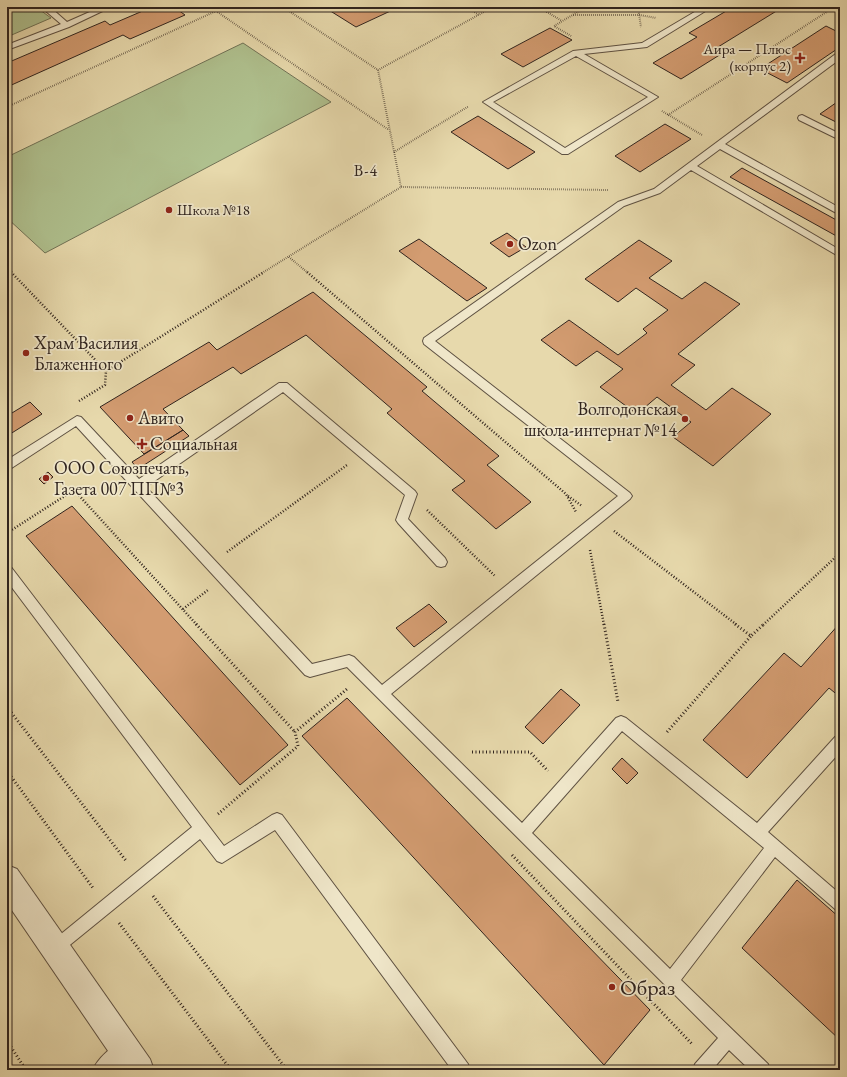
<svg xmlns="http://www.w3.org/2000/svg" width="847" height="1077" font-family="'EB Garamond',serif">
  <rect width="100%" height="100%" fill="#e7d9ac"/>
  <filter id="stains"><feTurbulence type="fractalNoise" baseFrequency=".005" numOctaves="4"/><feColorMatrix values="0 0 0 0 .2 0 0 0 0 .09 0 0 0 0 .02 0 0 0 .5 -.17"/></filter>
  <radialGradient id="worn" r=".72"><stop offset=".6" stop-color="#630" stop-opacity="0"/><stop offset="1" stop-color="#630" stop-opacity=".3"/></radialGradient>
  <path fill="#afc08e" stroke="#707256" d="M 7,7 L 36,7 L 51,18 L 7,37 Z
    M 243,43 L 331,102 L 45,253 L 7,218 L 7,157 Z"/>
  <path fill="#d39c71" stroke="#30241e" d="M 152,7 L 174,7 L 185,15 L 130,39 L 123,35 L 7,87 L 7,63 L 105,21 L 110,25 Z
    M 324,7 L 399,7 L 356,27 Z
    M 733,7 L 783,7 L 718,47 L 726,51 L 681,79 L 653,63 L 697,37 L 689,33 Z
    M 826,26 L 840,33 L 840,47 L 787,83 L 760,69 Z
    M 550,28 L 572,40 L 523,67 L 501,54 Z
    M 840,100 L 840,124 L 820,114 Z
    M 478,116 L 508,135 L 535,152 L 508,169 L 451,132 Z
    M 665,124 L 691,139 L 640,172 L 615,156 Z
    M 742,168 L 840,222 L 840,238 L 730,177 Z
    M 507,233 L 526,247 L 509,257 L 490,243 Z
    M 419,239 L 487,288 L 467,301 L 399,251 Z
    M 639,240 L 672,261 L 649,278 L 682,299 L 705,282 L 740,304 L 678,354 L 695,365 L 671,385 L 706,410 L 732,388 L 771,414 L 713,466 L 673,437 L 691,422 L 657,397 L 637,414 L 600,387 L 623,369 L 597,351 L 576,366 L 541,340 L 569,320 L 618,355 L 647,333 L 643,329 L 668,310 L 636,288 L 618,302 L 585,279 Z
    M 313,292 L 427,387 L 422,391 L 499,456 L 487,465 L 531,502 L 496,529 L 452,490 L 465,481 L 387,413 L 392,409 L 306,335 L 241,374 L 233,367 L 163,409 L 183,430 L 144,454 L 100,407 L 209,342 L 217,350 Z
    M 30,402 L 42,414 L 7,436 L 7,416 Z
    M 183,430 L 189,436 L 138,469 L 132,462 Z
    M 48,472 L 53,477 L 44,484 L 39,479 Z
    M 72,506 L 288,745 L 240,785 L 26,536 Z
    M 429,604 L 447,622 L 414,647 L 396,628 Z
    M 840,623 L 840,697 L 829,688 L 747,778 L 703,740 L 784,653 L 801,667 Z
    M 561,689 L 580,705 L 543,744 L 525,727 Z
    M 347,698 L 650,1010 L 604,1065 L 302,736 Z
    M 622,758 L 638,773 L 627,784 L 612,769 Z
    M 797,880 L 840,918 L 840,1040 L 742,948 Z"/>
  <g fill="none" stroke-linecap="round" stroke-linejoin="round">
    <defs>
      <path id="service" d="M 41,7 L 50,7 L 67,22 L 101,7 L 111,7 L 69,27 L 7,50 L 7,45 L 61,24 Z
        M 703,7 L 712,7 L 647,47 L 584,54 L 658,97 L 568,154 L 562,154 L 483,102 L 573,51 L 642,43 ZM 576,56 L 648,97 L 565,148 L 493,102 Z
        M 837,53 L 840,53 L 840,59 L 725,144 L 840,208 L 840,215 L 720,149 L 697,166 L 840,250 L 840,257 L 691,170 L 660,193 L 624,206 L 435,341 L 630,493 L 632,496 L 630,499 L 391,694 L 522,823 L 616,718 L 621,716 L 626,718 L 757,823 L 835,737 L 840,735 L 840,752 L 768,832 L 840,894 L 840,911 L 835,909 L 775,857 L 681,980 L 768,1064 L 770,1070 L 750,1070 L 729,1050 L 712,1070 L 693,1070 L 695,1064 L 718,1038 L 347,667 L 310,677 L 305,675 L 76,426 L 7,471 L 7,460 L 77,416 L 81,417 L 139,479 L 279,383 L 287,383 L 415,491 L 417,494 L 408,519 L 445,558 L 447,562 L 445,566 L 441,567 L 437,566 L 398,523 L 396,520 L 405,495 L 283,392 L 146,487 L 312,664 L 349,655 L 354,657 L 382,685 L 618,496 L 424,344 L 423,341 L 424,338 L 618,202 L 654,189 ZM 622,731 L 764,848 L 670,969 L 532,833 Z
        M 802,115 L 840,134 L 840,140 L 799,120 L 798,118 L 799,116 Z
        M 7,566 L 11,567 L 224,846 L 272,815 L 277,813 L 282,815 L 468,1064 L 470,1070 L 452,1070 L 275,830 L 222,863 L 217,861 L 200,839 L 60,953 L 55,956 L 50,953 L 47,948 L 50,943 L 192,827 L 7,581 Z
        M 124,1040 L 130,1042 L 132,1048 L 130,1054 L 113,1070 L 93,1070 C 97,1059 113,1045 124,1040 Z"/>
      <path id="tertiary" d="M 7,865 L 17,869 L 150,1059 L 154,1070 L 121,1070 L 7,903 Z"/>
    </defs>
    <use href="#service" stroke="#5e5142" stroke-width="2"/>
    <use href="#tertiary" stroke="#5e5142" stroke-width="2"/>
    <path stroke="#30241e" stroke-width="2" stroke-dasharray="0.5 1.5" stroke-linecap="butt" d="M 283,7 L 378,70 L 493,7
      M 466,7 L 479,15
      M 543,7 L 547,12 L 562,21
      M 638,7 L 641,27
      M 654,7 L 667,11
      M 216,11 L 389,130
      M 573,15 L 640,15 L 656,18
      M 571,36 L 554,26 L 586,7
      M 378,70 L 401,187
      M 7,107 L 216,11 L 210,7
      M 662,111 L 702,135
      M 668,115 L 828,11 L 829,7
      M 394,152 L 469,106
      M 289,257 L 308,273
      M 7,268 L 12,273
      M 262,273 L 401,187 L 608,190"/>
    <path stroke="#30241e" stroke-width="2.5" stroke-dasharray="1 2" stroke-linecap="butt" d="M 11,272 L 106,371
      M 307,272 L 566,494 L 576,512
      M 79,401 L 105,385 L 106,371 L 264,272
      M 568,496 L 582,506
      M 427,510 L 495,576
      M 614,531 L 737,625
      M 7,533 L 74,490 L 197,625
      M 590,550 L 604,625
      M 227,552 L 347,465
      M 183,609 L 208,590
      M 763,625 L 840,553"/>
    <path stroke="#30241e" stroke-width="3" stroke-dasharray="1 2.5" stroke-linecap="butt" d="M 196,624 L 295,732
      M 604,624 L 618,702
      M 735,624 L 751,636 L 764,624
      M 7,707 L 127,862
      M 667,732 L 751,636
      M 472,752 L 530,752 L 548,771
      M 7,771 L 93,888
      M 218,814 L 298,746 L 295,732 L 347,689
      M 512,855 L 693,1045
      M 153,896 L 287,1070
      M 119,923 L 231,1070
      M 7,1041 L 26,1070"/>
    <use href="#service" fill="#efe6c9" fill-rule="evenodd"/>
    <use href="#tertiary" fill="#efe6c9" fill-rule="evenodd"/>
  </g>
  <g fill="#8f2418" stroke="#efe6c9" stroke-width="1.5">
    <path d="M798 52h4v4h4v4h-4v4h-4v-4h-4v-4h4z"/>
    <circle cx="169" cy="210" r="4"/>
    <circle cx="510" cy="244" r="4"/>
    <circle cx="26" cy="353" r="4"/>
    <circle cx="130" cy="418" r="4"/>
    <circle cx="685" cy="419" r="4"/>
    <path d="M140 438h4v4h4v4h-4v4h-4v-4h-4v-4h4z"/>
    <circle cx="46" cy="478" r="4"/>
    <circle cx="612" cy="987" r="4"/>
  </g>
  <g text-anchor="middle" stroke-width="3.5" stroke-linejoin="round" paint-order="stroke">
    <g font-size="15" fill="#30241e" stroke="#efe6c9" text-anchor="end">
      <text x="791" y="54">Аира — Плюс<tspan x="791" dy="17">(корпус 2)</tspan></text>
      <text x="177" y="215" text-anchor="start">Школа №18</text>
    </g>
    <g font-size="16" letter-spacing="1" fill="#30241e" stroke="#efe6c9">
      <text x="366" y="176">В-4</text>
    </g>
    <g font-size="18" fill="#30241e" stroke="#efe6c9" text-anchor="start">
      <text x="518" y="250">Ozon</text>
      <text x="34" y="349">Храм Василия<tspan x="34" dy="21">Блаженного</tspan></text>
      <text x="677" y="415" text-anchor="end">Волгодонская<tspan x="677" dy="21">школа-интернат №14</tspan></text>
      <text x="138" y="424">Авито</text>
      <text x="150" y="450">Социальная</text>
      <text x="54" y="474">ООО Союзпечать,<tspan x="54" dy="21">Газета 007 ПП№3</tspan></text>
    </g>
    <g font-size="22" fill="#30241e" stroke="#efe6c9" text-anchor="start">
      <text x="620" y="995">Образ</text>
    </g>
  </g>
  <rect width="847" height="1077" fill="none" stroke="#e7d9ac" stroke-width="24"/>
  <rect x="8" y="8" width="831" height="1061" fill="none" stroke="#30241e" stroke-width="2"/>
  <rect x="12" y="12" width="823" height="1053" fill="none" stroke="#30241e"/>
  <rect width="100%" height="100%" filter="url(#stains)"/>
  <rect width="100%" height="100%" fill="url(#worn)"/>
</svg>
